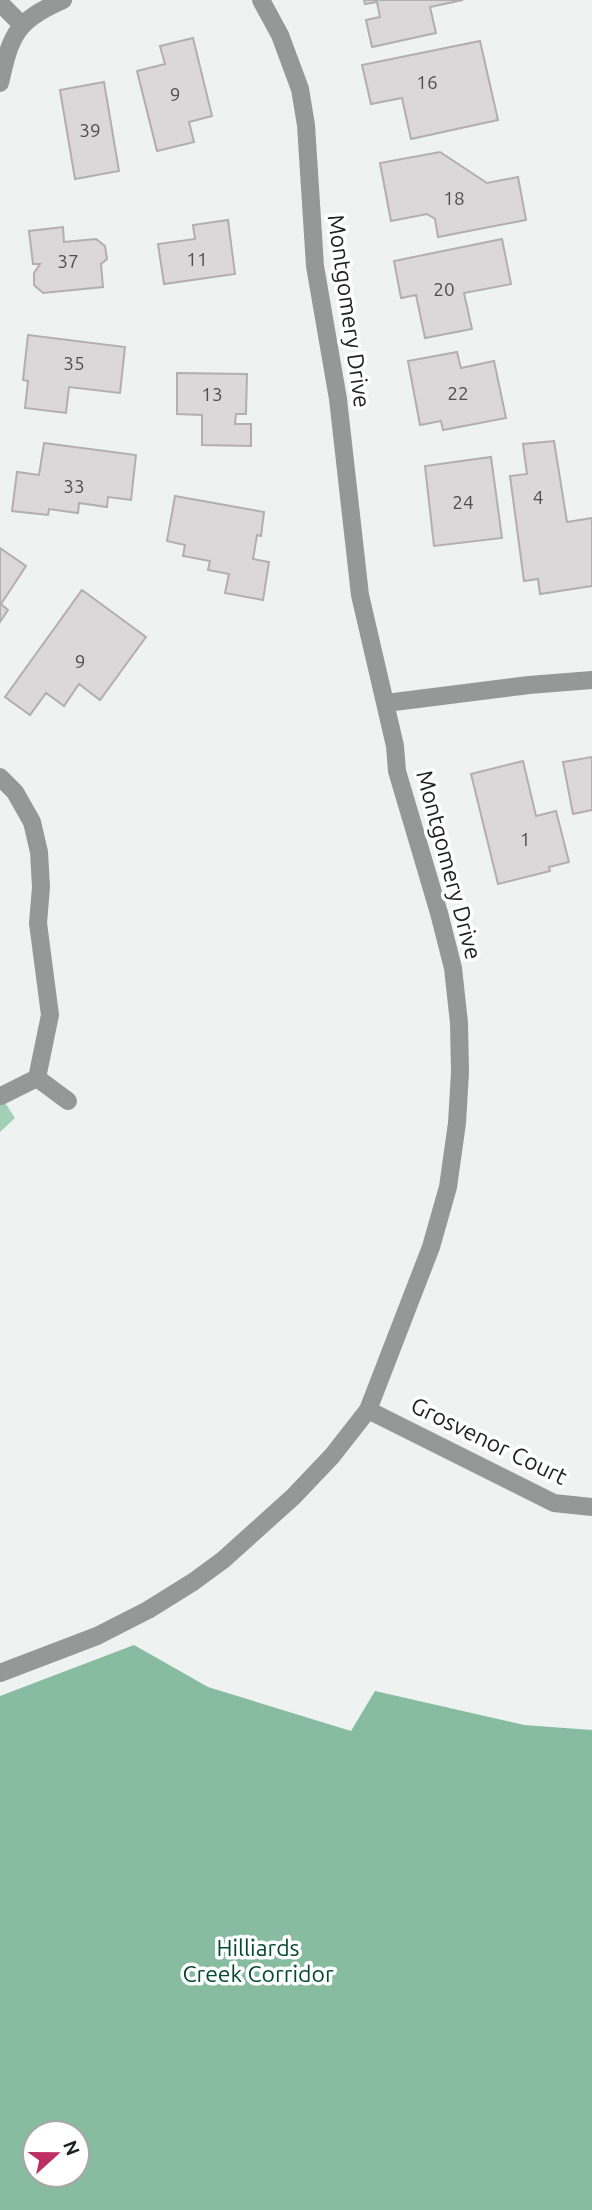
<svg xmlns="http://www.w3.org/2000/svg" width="592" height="2210" font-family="Ubuntu,sans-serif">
  <rect width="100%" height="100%" fill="#eef2f0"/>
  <path fill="#a2d0b7" d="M 0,1095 L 15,1118 L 0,1132 Z"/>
  <path fill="#88bca1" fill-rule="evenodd" d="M 134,1645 L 208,1687 L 351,1731 L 375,1691 L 524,1725 L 592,1730 L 592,2210 L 0,2210 L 0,1696 ZM 35,2133 L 77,2133 L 77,2175 L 35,2175 Z"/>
  <path fill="#dcd7d8" stroke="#b3aeaf" stroke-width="2" d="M 364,0 L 463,0 L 430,7 L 436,33 L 372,47 L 366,20 L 380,17 L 377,2 L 365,4 Z
    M 193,38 L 212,116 L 189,122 L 194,142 L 157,151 L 137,71 L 165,64 L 160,46 Z
    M 480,41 L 498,120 L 411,139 L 402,98 L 371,104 L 362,65 Z
    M 104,82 L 119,171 L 75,179 L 60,90 Z
    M 440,152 L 487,183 L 518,177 L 526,220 L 438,237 L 435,219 L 427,214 L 391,221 L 380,163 Z
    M 228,220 L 235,274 L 164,284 L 158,244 L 195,239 L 193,225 Z
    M 63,227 L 64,242 L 96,239 L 105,246 L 107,259 L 101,264 L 103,287 L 43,293 L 34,285 L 34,273 L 40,264 L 33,264 L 29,231 Z
    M 502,239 L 511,284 L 464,293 L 472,329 L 425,338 L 416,295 L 401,298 L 394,261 Z
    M 28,335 L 125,347 L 120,393 L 69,387 L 66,413 L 25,408 L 28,381 L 23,380 Z
    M 457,352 L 461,368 L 494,361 L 506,418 L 443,430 L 441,421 L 420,425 L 408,361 Z
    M 177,373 L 247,374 L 246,414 L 236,414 L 235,424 L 251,424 L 251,446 L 202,445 L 202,415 L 177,414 Z
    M 554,441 L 567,522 L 592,518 L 592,586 L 540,594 L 538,579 L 524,581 L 510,476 L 527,474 L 523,444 Z
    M 44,443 L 136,455 L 131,500 L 108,497 L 107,507 L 79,503 L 78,513 L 49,509 L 48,515 L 12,511 L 17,472 L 39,475 Z
    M 491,457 L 502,538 L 434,546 L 425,466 Z
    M 175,496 L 264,512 L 261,536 L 257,535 L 253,559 L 269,562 L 263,600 L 225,593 L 229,574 L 208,570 L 210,561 L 183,556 L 185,545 L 167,541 Z
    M 0,548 L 26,566 L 1,604 L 8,610 L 0,622 Z
    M 82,590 L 146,637 L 100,700 L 79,684 L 64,706 L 46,693 L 30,715 L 5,697 Z
    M 592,757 L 592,810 L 573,814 L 563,762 Z
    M 523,761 L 536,816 L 556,811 L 569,862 L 549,867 L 550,871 L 498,884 L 471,774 Z"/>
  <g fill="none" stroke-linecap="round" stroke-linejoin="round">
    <path stroke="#969897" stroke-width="18" d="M 0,3 L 21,24
      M 0,83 C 11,34 16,21 63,0
      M 386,703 L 529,685 L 592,680
      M 0,777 L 15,792 L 32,822 L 39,852 L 41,887 L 38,923 L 50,1015 L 37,1078
      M 1,1096 L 37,1078 L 68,1101
      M 368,1410 L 554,1503 L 592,1507
      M 0,1673 L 97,1636 L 148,1610 L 193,1582 L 223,1560 L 293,1497 L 332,1456 L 368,1410 L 431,1247 L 448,1187 L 457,1123 L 460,1072 L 459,1023 L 453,968 L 439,913 L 397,771 L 395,746 L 360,595 L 338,399 L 315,266 L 306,125 L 300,89 L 280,35 L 261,0"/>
  </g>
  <g text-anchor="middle" stroke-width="7" stroke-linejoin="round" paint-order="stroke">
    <g font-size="19" fill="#4f4f4f">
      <text x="427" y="89">16</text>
      <text x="175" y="101">9</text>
      <text x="90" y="137">39</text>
      <text x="454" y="205">18</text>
      <text x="197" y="266">11</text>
      <text x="68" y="268">37</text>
      <text x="444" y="296">20</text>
      <text x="74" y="370">35</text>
      <text x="458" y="400">22</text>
      <text x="212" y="401">13</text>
      <text x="74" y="493">33</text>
      <text x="538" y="504">4</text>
      <text x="463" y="509">24</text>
      <text x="80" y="668">9</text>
      <text x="525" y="846">1</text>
    </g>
    <g font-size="23" fill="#202221" stroke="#fff">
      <text transform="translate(349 311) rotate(82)" y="8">Montgomery Drive</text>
      <text transform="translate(449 865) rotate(75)" y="8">Montgomery Drive</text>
      <text transform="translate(489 1441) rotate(26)" y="8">Grosvenor Court</text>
    </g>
    <g font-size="23" fill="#03492f" stroke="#fff">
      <text x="258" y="1956">Hilliards<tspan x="258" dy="26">Creek Corridor</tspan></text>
    </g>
  </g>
  <g transform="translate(56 2154) rotate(69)"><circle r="33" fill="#ffffff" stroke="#a6a7a6" stroke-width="2"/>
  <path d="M0-5L12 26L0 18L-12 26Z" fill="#bd2f60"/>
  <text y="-10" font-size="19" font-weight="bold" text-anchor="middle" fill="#202221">N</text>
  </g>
</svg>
